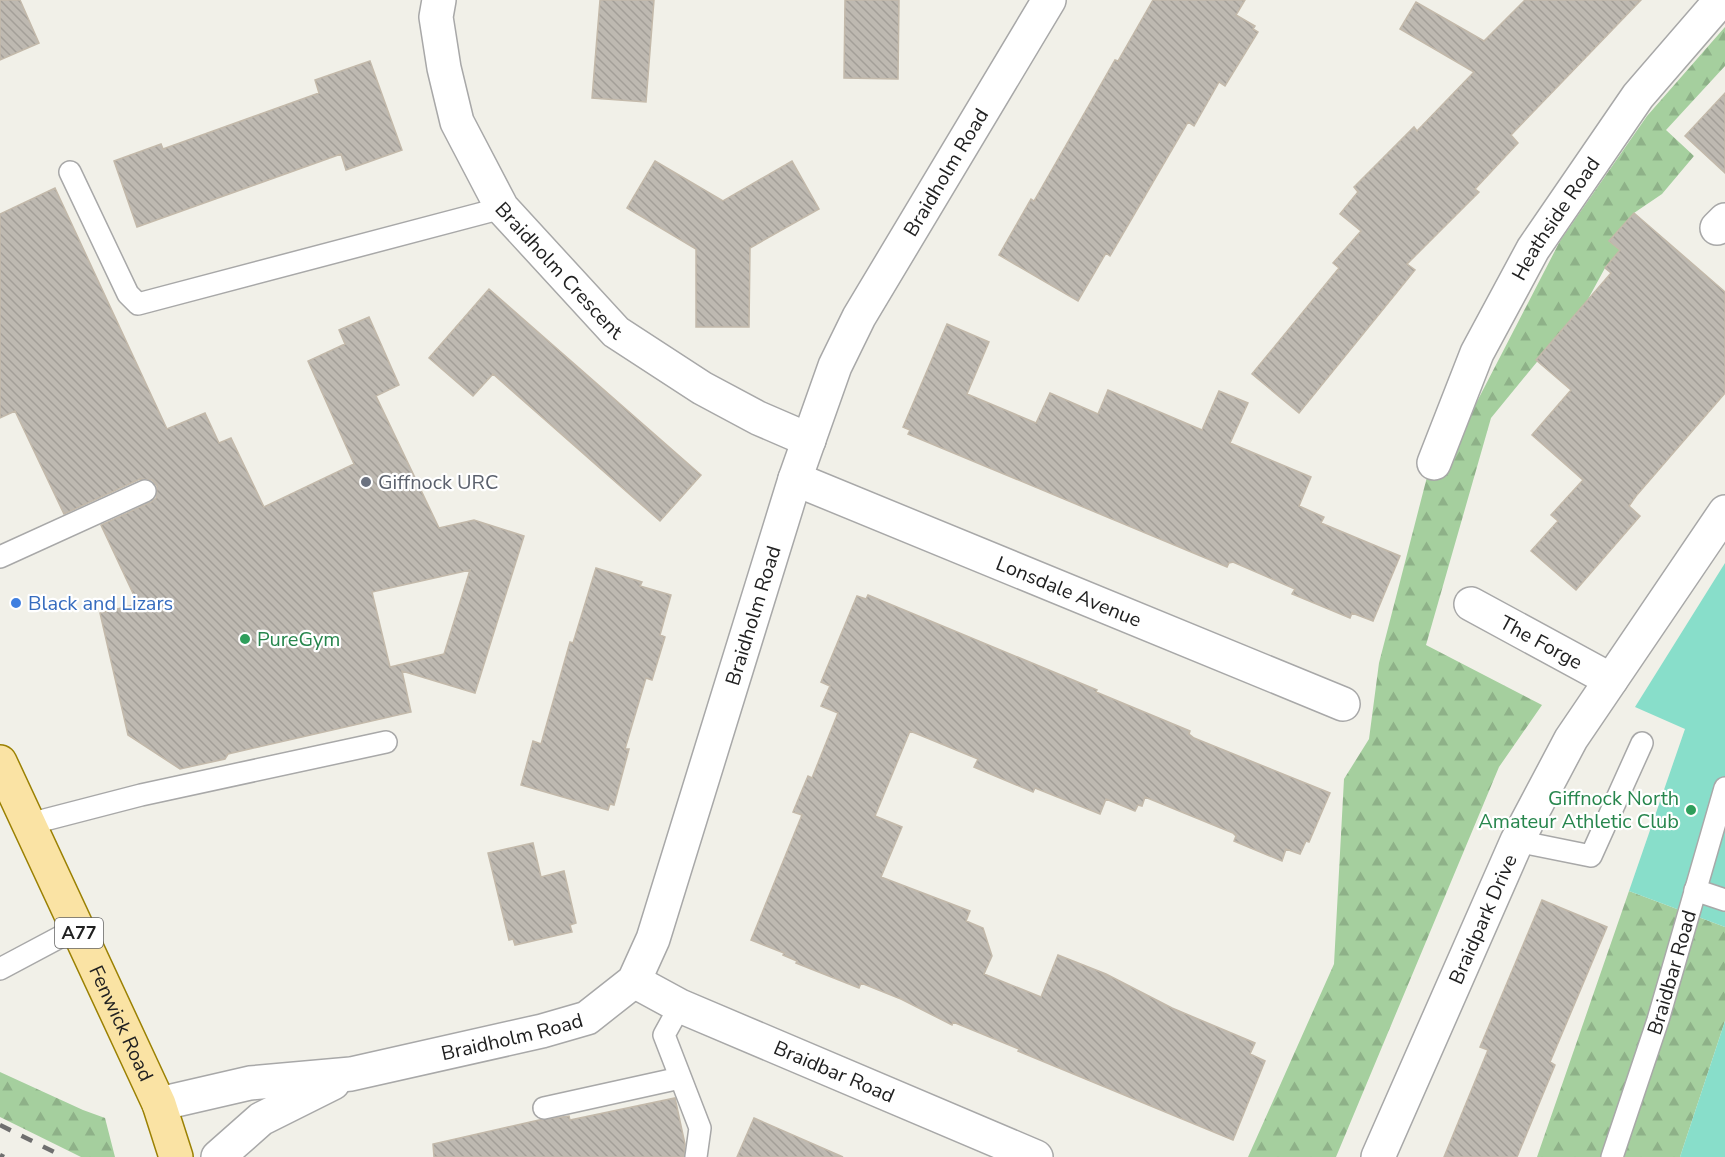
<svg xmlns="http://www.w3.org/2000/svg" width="1725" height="1157" font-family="'Nunito Sans',sans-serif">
  <defs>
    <pattern id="forest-firs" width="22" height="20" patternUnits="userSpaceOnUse" patternTransform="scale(1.5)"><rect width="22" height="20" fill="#a5cf9e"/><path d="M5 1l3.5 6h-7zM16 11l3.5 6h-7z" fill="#8eb188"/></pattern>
    <pattern id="building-back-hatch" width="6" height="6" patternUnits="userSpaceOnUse" patternTransform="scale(1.5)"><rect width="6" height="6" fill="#beb9b1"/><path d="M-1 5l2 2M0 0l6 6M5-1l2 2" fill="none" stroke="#a39f98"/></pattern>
  </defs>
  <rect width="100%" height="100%" fill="#f1f0e8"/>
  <path fill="url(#forest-firs)" d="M 1725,27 L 1725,66 L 1666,130 L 1694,156 L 1662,194 L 1634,213 L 1610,241 L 1620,250 L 1605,268 L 1587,301 L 1491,418 L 1426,645 L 1542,705 L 1499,767 L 1336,1157 L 1248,1157 L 1334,964 L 1344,779 L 1369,739 L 1379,663 L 1427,477 L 1438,477 L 1560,241 L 1647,116 Z
    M 1629,891 L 1725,927 L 1725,1021 L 1680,1157 L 1537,1157 Z
    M 0,1072 L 83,1110 L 105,1118 L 115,1157 L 81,1157 L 0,1117 Z"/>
  <path fill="#88deca" d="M 1725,563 L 1725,927 L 1629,891 L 1685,729 L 1635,707 Z
    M 1725,1021 L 1725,1157 L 1680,1157 Z"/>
  <path fill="url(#building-back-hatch)" stroke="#c3b9aa" stroke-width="1.5" fill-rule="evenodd" d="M 0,0 L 20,0 L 39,43 L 0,60 Z
    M 600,0 L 654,0 L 646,102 L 592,98 Z
    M 845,0 L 899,0 L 898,79 L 844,78 Z
    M 1153,0 L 1245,0 L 1236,15 L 1255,26 L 1253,29 L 1258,32 L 1225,86 L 1219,82 L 1194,126 L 1188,122 L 1110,256 L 1106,253 L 1078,301 L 999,255 L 1031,199 L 1034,201 L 1115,60 L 1118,61 Z
    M 1525,0 L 1641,0 L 1511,135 L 1518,143 L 1475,189 L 1479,192 L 1407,264 L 1415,270 L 1299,413 L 1252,374 L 1339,268 L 1333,263 L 1361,231 L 1340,214 L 1358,192 L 1354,187 L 1414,127 L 1417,131 L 1474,72 L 1400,29 L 1416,2 L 1484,41 Z
    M 370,61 L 402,150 L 346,170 L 341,154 L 137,227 L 114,161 L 161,144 L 163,149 L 319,93 L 315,80 Z
    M 1725,93 L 1725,173 L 1685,136 Z
    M 655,161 L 723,201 L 792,161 L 819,209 L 750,248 L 749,327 L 696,327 L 696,249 L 627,208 Z
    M 55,188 L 167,429 L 205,413 L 219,443 L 231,438 L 264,507 L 354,464 L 308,361 L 345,344 L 339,330 L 369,317 L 399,385 L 376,396 L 439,528 L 474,520 L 524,536 L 475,693 L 402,671 L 411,712 L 228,754 L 225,759 L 180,769 L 128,735 L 100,613 L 138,604 L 101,525 L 151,502 L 156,498 L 157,486 L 152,480 L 140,479 L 64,514 L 15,411 L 0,418 L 0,214 ZM 470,570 L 444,654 L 390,667 L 372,592 Z
    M 1634,213 L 1725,292 L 1725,393 L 1636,496 L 1629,506 L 1640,516 L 1576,590 L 1531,551 L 1558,521 L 1551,515 L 1583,480 L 1532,435 L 1571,390 L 1536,360 L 1611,273 L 1605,268 L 1620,250 L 1609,241 Z
    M 489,289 L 701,475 L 660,521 L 493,374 L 473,396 L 429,358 Z
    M 947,324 L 989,342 L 967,394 L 1036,423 L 1050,393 L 1098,414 L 1108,390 L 1202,430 L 1219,391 L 1248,403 L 1230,443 L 1311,477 L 1299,506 L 1324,517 L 1321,523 L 1400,556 L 1373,621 L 1352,613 L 1350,618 L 1292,594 L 1295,589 L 1233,562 L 1229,563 L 1227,567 L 908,434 L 910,430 L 903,427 Z
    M 596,568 L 642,582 L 640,586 L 671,595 L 660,635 L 665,637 L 652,680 L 646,678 L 625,749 L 629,749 L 614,805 L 610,804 L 608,810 L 521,785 L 533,741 L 541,744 L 570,642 L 573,643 Z
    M 868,595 L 1097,690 L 1096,692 L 1190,731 L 1189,734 L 1194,738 L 1330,793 L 1309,842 L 1306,841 L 1300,854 L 1286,849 L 1282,861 L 1234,841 L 1236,836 L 1233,833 L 1145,797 L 1142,806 L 1138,805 L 1135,811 L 1106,799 L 1100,814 L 1035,788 L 1033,792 L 974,767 L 978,759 L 910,731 L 875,816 L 902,827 L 881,877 L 970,911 L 966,921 L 983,928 L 992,956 L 984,974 L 1041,997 L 1058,955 L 1106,974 L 1172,1008 L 1255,1043 L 1250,1054 L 1265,1061 L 1233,1140 L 1018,1051 L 1019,1049 L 953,1022 L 952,1025 L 901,999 L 861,983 L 859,988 L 796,963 L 797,961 L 783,955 L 784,953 L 751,940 L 802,815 L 793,812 L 808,776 L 812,778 L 838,713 L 821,706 L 830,686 L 821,682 L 857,596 L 866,599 Z
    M 533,843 L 541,877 L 564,871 L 576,923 L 570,925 L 572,932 L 515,945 L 513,939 L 509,940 L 488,853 Z
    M 1542,900 L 1607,927 L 1550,1062 L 1555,1065 L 1517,1157 L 1444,1157 L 1488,1050 L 1480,1047 Z
    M 675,1098 L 685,1144 L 684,1157 L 434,1157 L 433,1144 L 539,1120 L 569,1116 L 570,1120 Z
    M 754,1118 L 843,1157 L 737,1157 Z"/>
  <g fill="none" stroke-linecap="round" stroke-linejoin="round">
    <defs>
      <g id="service">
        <path d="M 70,172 L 128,294 L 138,304 L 502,208"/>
        <path d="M 0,557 L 145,491"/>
        <path d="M 29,824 L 141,795 L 386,742"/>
        <path d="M 1517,841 L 1591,856 L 1642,743"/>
        <path d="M 1695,890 L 1725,900"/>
        <path d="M 0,969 L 77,928"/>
        <path d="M 680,1006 L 664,1035 L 700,1128 L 696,1157"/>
        <path d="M 544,1108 L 680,1078"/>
        <path id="s1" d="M 1612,1157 L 1658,1020 L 1725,788"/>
      </g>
      <g id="minor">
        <path id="s2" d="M 439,0 L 436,17 L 444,68 L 457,122 L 502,208 L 616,332 L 702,388 L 758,418 L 809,440"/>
        <path d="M 1717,228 L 1725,220"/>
        <path id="s3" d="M 1434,463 L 1477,353 L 1533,249 L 1638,96 L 1721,0"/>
        <path id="s4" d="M 795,479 L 1343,704"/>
        <path id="s5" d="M 1471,604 L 1611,680"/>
        <path id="s6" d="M 634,981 L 680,1006 L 1036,1157"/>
        <path id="s7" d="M 1378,1157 L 1517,841 L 1571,739 L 1725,512"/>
      </g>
      <g id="tertiary">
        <path id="s8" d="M 159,1104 L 250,1083 L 351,1074 L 542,1031 L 587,1018 L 634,981 L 653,939 L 795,479 L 835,366 L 859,317 L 1049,0"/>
        <path d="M 218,1157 L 261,1119 L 333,1083"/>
      </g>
      <g id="primary">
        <path id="s9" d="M 0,762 L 159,1104 L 176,1157"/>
      </g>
    </defs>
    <use href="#service" stroke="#a8a8a8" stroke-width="24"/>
    <use href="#minor" stroke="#a8a8a8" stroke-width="36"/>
    <use href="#tertiary" stroke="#a8a8a8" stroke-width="36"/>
    <use href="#primary" stroke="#9b8103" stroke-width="36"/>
    <use href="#service" stroke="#fff" stroke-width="21"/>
    <use href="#minor" stroke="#fff" stroke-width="33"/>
    <use href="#tertiary" stroke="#fff" stroke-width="33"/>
    <use href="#primary" stroke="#fae3a4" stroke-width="33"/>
    <path stroke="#6f6f6f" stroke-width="4.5" stroke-dasharray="12 12" stroke-linecap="butt" d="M 0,1125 L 64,1157
      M 0,1155 L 4,1157"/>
  </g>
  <circle fill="#6b7280" stroke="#fff" stroke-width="2" cx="366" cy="482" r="6"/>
  <circle fill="#3f7fe0" stroke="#fff" stroke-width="2" cx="16" cy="603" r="6"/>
  <g fill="#2e9e5b" stroke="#fff" stroke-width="2">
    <circle cx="245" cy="639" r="6"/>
    <circle cx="1691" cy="810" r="6"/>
  </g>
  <g text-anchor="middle" stroke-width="4.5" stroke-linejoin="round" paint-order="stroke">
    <rect fill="#fff" stroke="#646464" stroke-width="1.5" x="55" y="918" width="48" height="30" rx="4.5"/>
    <g font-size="18" font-weight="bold" fill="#212121">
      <text x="79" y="939">A77</text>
    </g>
    <g font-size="20" fill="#212121" stroke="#fff">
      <text dy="7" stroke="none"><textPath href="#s8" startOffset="1368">Braidholm Road</textPath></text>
      <text dy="7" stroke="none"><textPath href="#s3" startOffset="274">Heathside Road</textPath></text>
      <text dy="7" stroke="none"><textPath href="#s2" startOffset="306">Braidholm Crescent</textPath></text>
      <text dy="7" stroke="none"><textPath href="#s4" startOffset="296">Lonsdale Avenue</textPath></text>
      <text dy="7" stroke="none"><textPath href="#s8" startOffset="882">Braidholm Road</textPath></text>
      <text dy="7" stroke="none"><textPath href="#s5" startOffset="80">The Forge</textPath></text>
      <text dy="7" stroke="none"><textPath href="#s7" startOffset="260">Braidpark Drive</textPath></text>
      <text dy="7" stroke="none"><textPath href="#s1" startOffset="194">Braidbar Road</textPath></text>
      <text dy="7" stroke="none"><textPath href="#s9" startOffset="288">Fenwick Road</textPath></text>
      <text dy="7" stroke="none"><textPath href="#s8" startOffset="360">Braidholm Road</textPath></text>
      <text dy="7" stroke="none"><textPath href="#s6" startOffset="220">Braidbar Road</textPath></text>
    </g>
    <g font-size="20" fill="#5b616d" stroke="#fff" text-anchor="start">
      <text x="378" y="489">Giffnock URC</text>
    </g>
    <g font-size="20" fill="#366cbe" stroke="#fff" text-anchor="start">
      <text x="28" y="610">Black and Lizars</text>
    </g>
    <g font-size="20" fill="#27864d" stroke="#fff" text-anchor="start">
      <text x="257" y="646">PureGym</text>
      <text x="1679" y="805" text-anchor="end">Giffnock North<tspan x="1679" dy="23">Amateur Athletic Club</tspan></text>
    </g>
  </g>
</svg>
